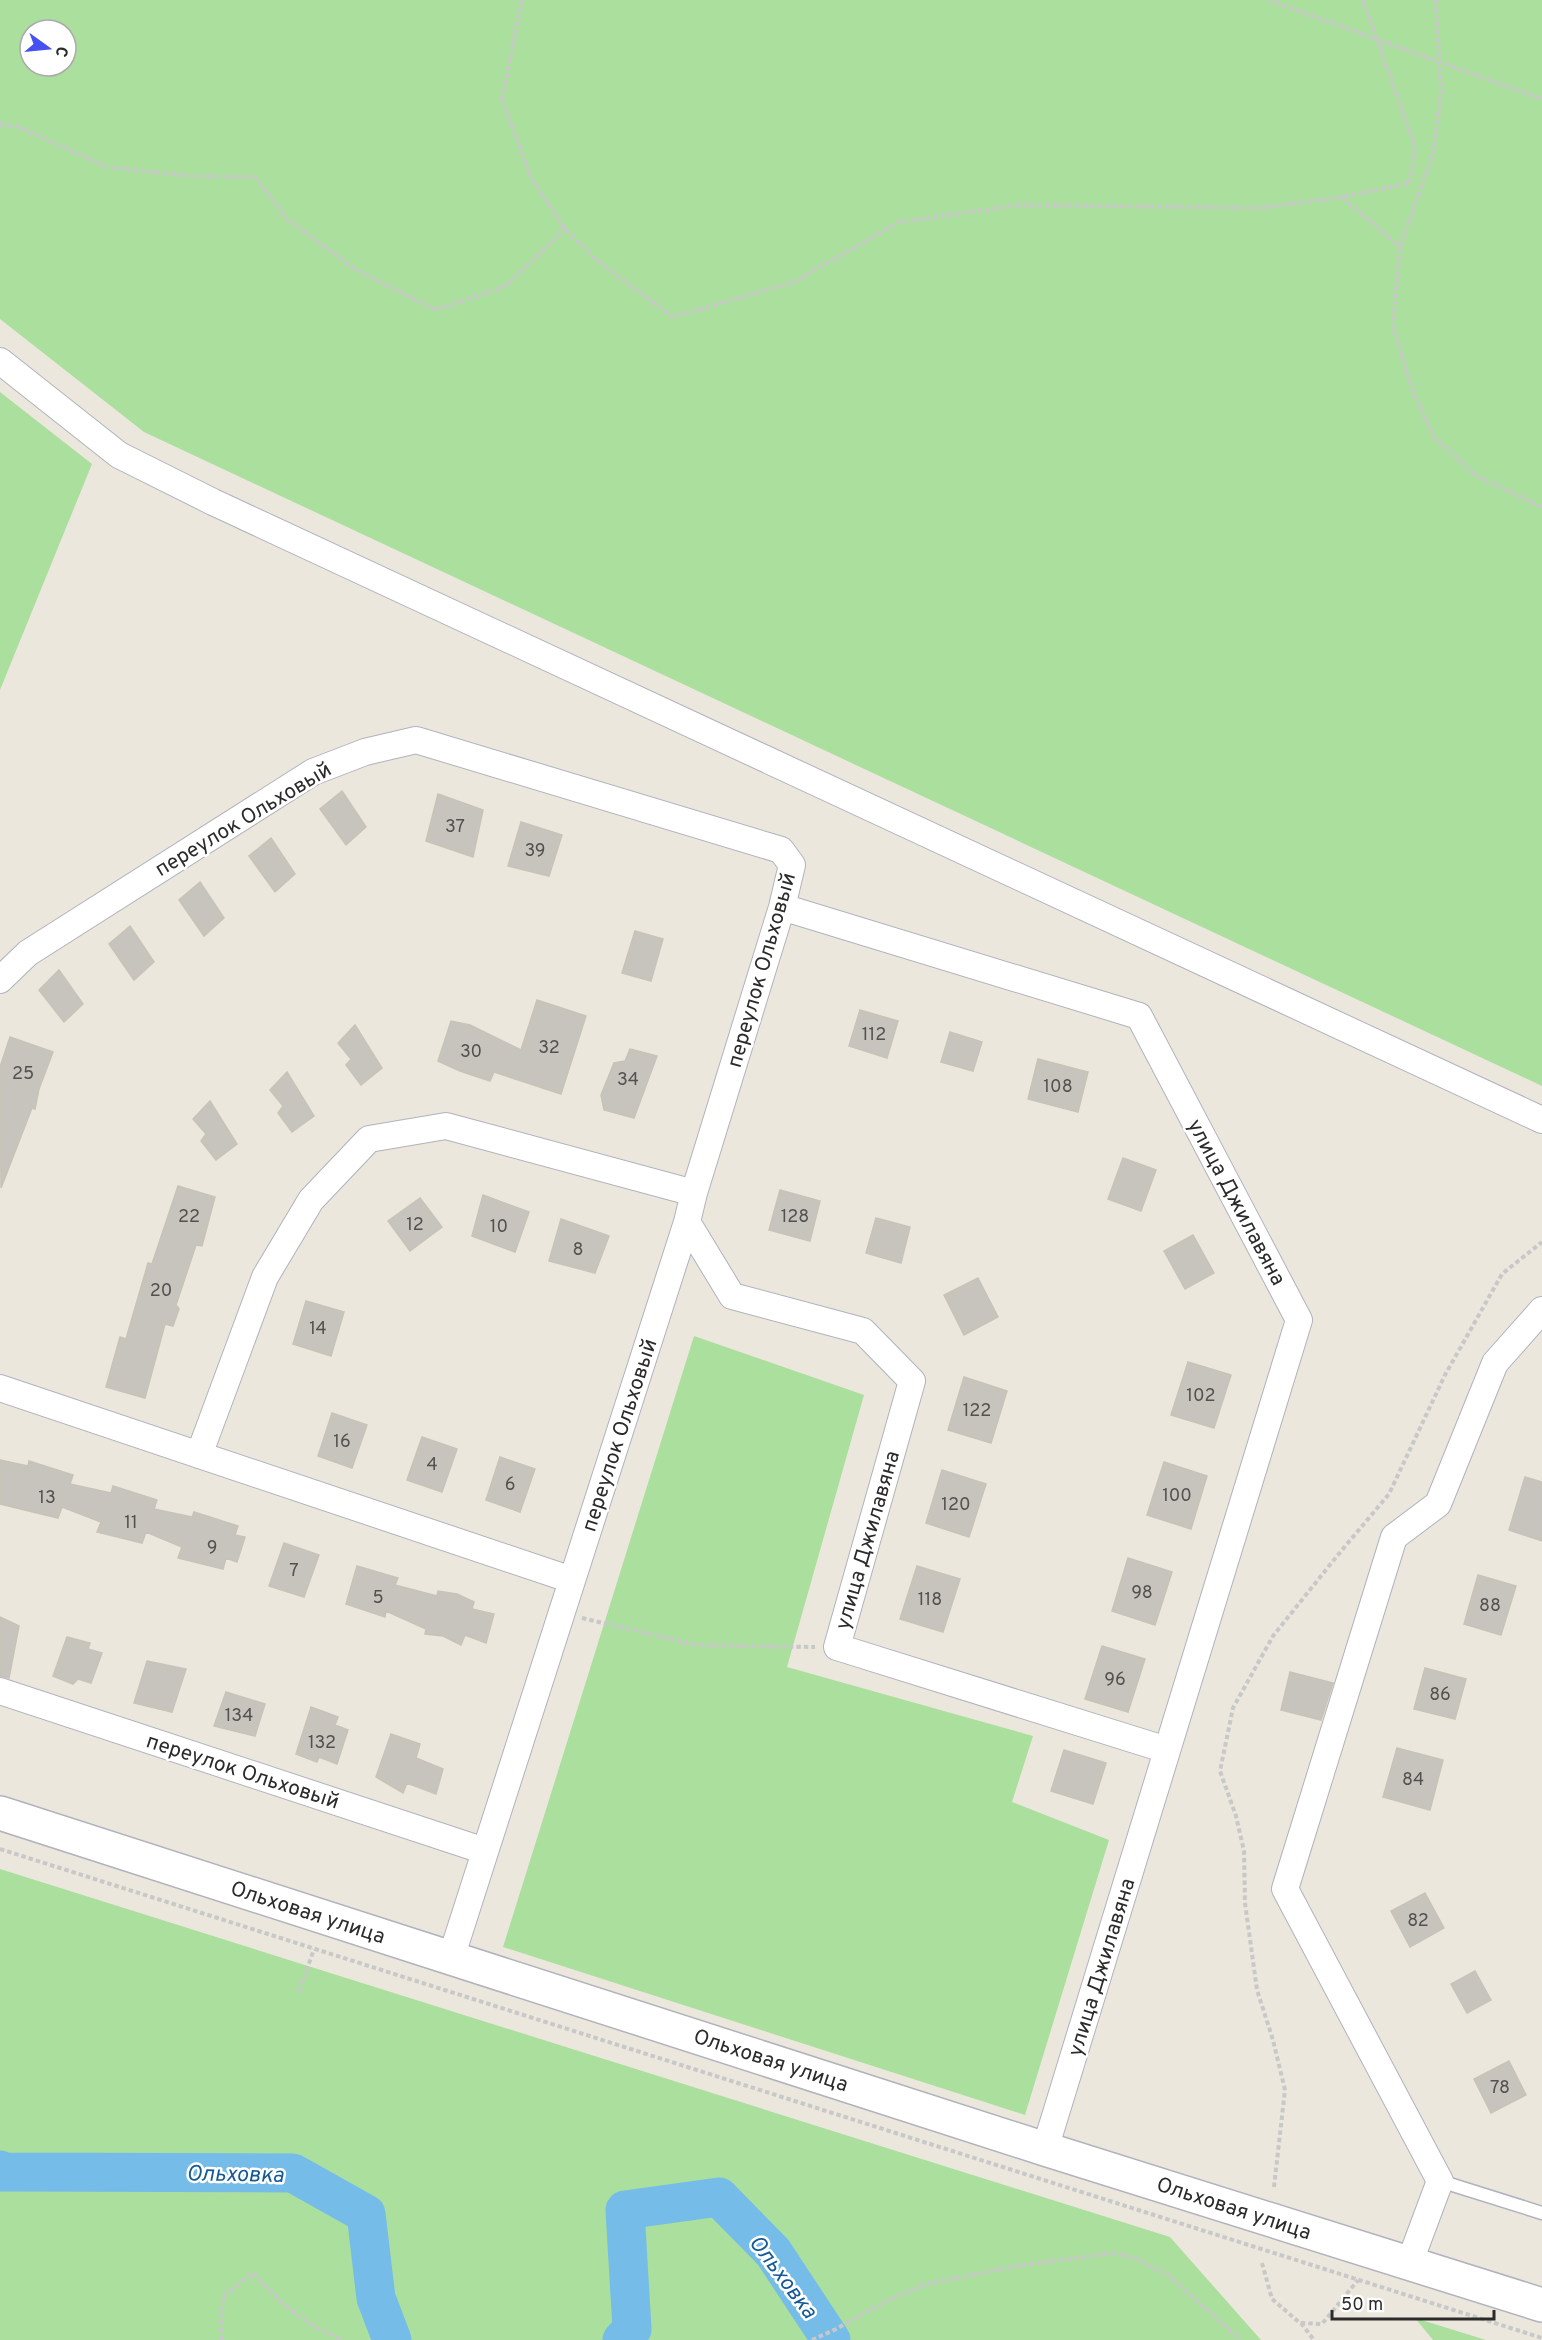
<svg xmlns="http://www.w3.org/2000/svg" width="1542" height="2340" font-family="Overpass,sans-serif">
  <rect width="100%" height="100%" fill="#ece7dd"/>
  <path fill="#abdf9d" fill-rule="evenodd" d="M 0,0 L 1542,0 L 1542,1086 L 144,432 L 0,319 ZM 30,30 L 66,30 L 66,66 L 30,66 Z
    M 0,392 L 92,464 L 0,690 Z
    M 694,1336 L 864,1395 L 787,1667 L 1033,1736 L 1012,1802 L 1109,1840 L 1025,2115 L 503,1947 Z
    M 0,1869 L 1170,2237 L 1261,2340 L 0,2340 Z
    M 1415,2318 L 1486,2340 L 1433,2340 Z"/>
  <g fill="none" stroke-linecap="round" stroke-linejoin="round">
    <path stroke="#76bce8" stroke-width="39" d="M 0,2170 L 2,2172 L 293,2173 L 366,2214 L 376,2298 L 392,2340
      M 622,2340 L 632,2329 L 625,2210 L 719,2197 L 773,2252 L 831,2340"/>
  </g>
  <path fill="#c7c4bd" stroke="#c7c3b7" stroke-width="1.5" d="M 342,791 L 366,827 L 346,845 L 320,809 Z
    M 438,794 L 483,810 L 473,857 L 426,841 Z
    M 521,822 L 562,835 L 549,876 L 508,866 Z
    M 271,838 L 295,874 L 275,892 L 249,856 Z
    M 200,882 L 224,918 L 204,936 L 179,900 Z
    M 130,926 L 154,962 L 134,980 L 109,944 Z
    M 635,931 L 663,939 L 651,981 L 622,973 Z
    M 59,970 L 83,1004 L 64,1022 L 39,990 Z
    M 537,1000 L 586,1016 L 561,1094 L 494,1072 L 490,1081 L 460,1071 L 438,1061 L 451,1021 L 470,1025 L 521,1050 Z
    M 860,1010 L 898,1021 L 887,1058 L 849,1046 Z
    M 355,1025 L 382,1068 L 361,1085 L 346,1065 L 351,1059 L 338,1043 Z
    M 950,1032 L 982,1042 L 973,1071 L 941,1062 Z
    M 10,1037 L 53,1052 L 39,1089 L 35,1109 L 32,1108 L 1,1188 L 0,1067 Z
    M 630,1049 L 657,1056 L 634,1118 L 604,1110 L 601,1095 L 614,1063 L 625,1061 Z
    M 1038,1059 L 1088,1072 L 1078,1112 L 1028,1099 Z
    M 287,1072 L 314,1116 L 292,1132 L 278,1113 L 283,1106 L 270,1090 Z
    M 210,1101 L 237,1144 L 216,1160 L 201,1141 L 206,1134 L 193,1119 Z
    M 1123,1158 L 1156,1170 L 1141,1211 L 1108,1199 Z
    M 178,1186 L 215,1197 L 202,1246 L 196,1245 L 176,1305 L 179,1309 L 173,1326 L 165,1324 L 145,1398 L 106,1387 L 120,1337 L 126,1339 L 148,1263 L 152,1264 Z
    M 780,1190 L 820,1201 L 810,1241 L 769,1230 Z
    M 483,1195 L 529,1212 L 515,1252 L 472,1236 Z
    M 420,1198 L 442,1227 L 410,1251 L 388,1221 Z
    M 876,1218 L 910,1227 L 901,1263 L 866,1253 Z
    M 561,1219 L 609,1236 L 595,1273 L 549,1261 Z
    M 1193,1235 L 1214,1273 L 1185,1289 L 1164,1251 Z
    M 978,1278 L 998,1317 L 964,1335 L 944,1295 Z
    M 306,1301 L 344,1312 L 331,1356 L 293,1344 Z
    M 1188,1362 L 1231,1375 L 1214,1428 L 1171,1415 Z
    M 964,1377 L 1007,1391 L 991,1443 L 948,1430 Z
    M 332,1413 L 367,1425 L 352,1468 L 318,1456 Z
    M 422,1437 L 457,1449 L 442,1492 L 407,1480 Z
    M 500,1457 L 535,1469 L 520,1512 L 486,1500 Z
    M 0,1460 L 28,1466 L 29,1461 L 73,1475 L 70,1484 L 111,1493 L 113,1486 L 157,1500 L 154,1509 L 192,1517 L 194,1512 L 238,1526 L 235,1535 L 245,1537 L 237,1562 L 226,1558 L 223,1569 L 178,1558 L 182,1547 L 146,1532 L 142,1543 L 97,1532 L 101,1522 L 62,1507 L 58,1518 L 0,1504 Z
    M 1164,1462 L 1207,1476 L 1191,1529 L 1147,1515 Z
    M 942,1470 L 986,1484 L 969,1537 L 926,1523 Z
    M 1525,1477 L 1542,1482 L 1542,1541 L 1509,1530 Z
    M 284,1543 L 319,1555 L 304,1597 L 269,1586 Z
    M 1128,1558 L 1172,1572 L 1155,1625 L 1112,1611 Z
    M 357,1566 L 398,1578 L 395,1585 L 437,1596 L 438,1591 L 457,1594 L 474,1602 L 472,1609 L 494,1614 L 486,1643 L 465,1635 L 461,1645 L 443,1636 L 425,1634 L 426,1629 L 386,1611 L 385,1617 L 346,1604 Z
    M 917,1566 L 960,1579 L 943,1632 L 900,1619 Z
    M 1478,1575 L 1516,1586 L 1501,1635 L 1464,1624 Z
    M 0,1617 L 19,1626 L 9,1678 L 0,1676 Z
    M 67,1637 L 90,1643 L 88,1649 L 102,1653 L 91,1683 L 78,1679 L 73,1684 L 53,1676 Z
    M 1102,1646 L 1145,1659 L 1128,1712 L 1085,1699 Z
    M 147,1661 L 186,1669 L 172,1712 L 134,1703 Z
    M 1425,1668 L 1466,1679 L 1455,1719 L 1414,1709 Z
    M 1290,1672 L 1333,1683 L 1321,1720 L 1281,1710 Z
    M 226,1692 L 265,1704 L 255,1736 L 214,1726 Z
    M 311,1707 L 338,1717 L 335,1725 L 348,1730 L 337,1764 L 319,1757 L 317,1762 L 296,1754 Z
    M 391,1734 L 420,1744 L 416,1758 L 443,1769 L 436,1794 L 407,1783 L 403,1793 L 376,1777 Z
    M 1397,1748 L 1443,1760 L 1430,1810 L 1383,1797 Z
    M 1064,1750 L 1106,1763 L 1093,1804 L 1051,1791 Z
    M 1425,1893 L 1444,1928 L 1410,1947 L 1391,1911 Z
    M 1475,1971 L 1491,2000 L 1467,2013 L 1451,1984 Z
    M 1509,2061 L 1526,2095 L 1491,2113 L 1474,2079 Z"/>
  <g fill="none" stroke-linecap="round" stroke-linejoin="round">
    <defs>
      <path id="lane" d="M 1440,2181 L 1542,2213"/>
      <path id="street" d="M 0,361 L 119,455 L 213,502 L 1542,1120
        M 782,907 L 1139,1016 L 1299,1320 L 1045,2149
        M 0,980 L 28,953 L 313,772 L 365,752 L 416,740 L 781,850 L 792,865 L 782,907 L 694,1193 L 687,1222 L 451,1958
        M 687,1222 L 732,1296 L 863,1331 L 912,1381 L 837,1647 L 1167,1750
        M 0,1388 L 572,1580
        M 199,1455 L 265,1277 L 311,1200 L 369,1139 L 446,1126 L 694,1193
        M 0,1691 L 485,1851
        M 1409,2264 L 1440,2181 L 1285,1889 L 1394,1537 L 1438,1504 L 1495,1363 L 1542,1310"/>
      <path id="secondary" d="M 0,1813 L 1045,2149 L 1542,2305"/>
    </defs>
    <use href="#lane" stroke="#b1b2bd" stroke-width="15"/>
    <use href="#street" stroke="#b1b2bd" stroke-width="28"/>
    <use href="#secondary" stroke="#b1b2bd" stroke-width="36"/>
    <path stroke="#c8c8c8" stroke-width="4" stroke-dasharray="4.5 3" stroke-linecap="butt" d="M 522,0 L 502,99 L 531,178 L 565,229 L 598,261 L 673,317 L 794,282 L 899,222 L 1020,205 L 1260,208 L 1342,197 L 1410,183 L 1415,147 L 1363,0
      M 1268,0 L 1542,99
      M 1436,0 L 1441,93 L 1433,154 L 1400,247 L 1393,327 L 1412,388 L 1433,436 L 1475,475 L 1542,507
      M 0,124 L 19,127 L 107,167 L 189,176 L 255,177 L 287,219 L 353,268 L 436,310 L 506,286 L 565,229
      M 1342,197 L 1400,247
      M 582,1618 L 696,1645 L 815,1647
      M 0,1849 L 1542,2338
      M 299,1992 L 314,1949
      M 1274,2187 L 1285,2090 L 1273,2040 L 1257,1990 L 1245,1903 L 1244,1851 L 1236,1816 L 1220,1771 L 1233,1708 L 1273,1636 L 1337,1556 L 1389,1494 L 1445,1375 L 1502,1274 L 1542,1242
      M 1262,2263 L 1272,2299 L 1300,2323 L 1322,2324 L 1358,2280
      M 1301,2323 L 1314,2340
      M 221,2340 L 223,2296 L 253,2273 C 285,2307 300,2322 344,2340
      M 812,2340 L 836,2329 L 883,2303 L 926,2284 L 1018,2266 L 1113,2253 L 1137,2259 L 1169,2276 L 1241,2340"/>
    <use href="#lane" stroke="#fff" stroke-width="12"/>
    <use href="#street" stroke="#fff" stroke-width="26"/>
    <use href="#secondary" stroke="#fff" stroke-width="33"/>
  </g>
  <g text-anchor="middle" stroke-width="5" stroke-linejoin="round" paint-order="stroke">
    <g font-size="18" fill="#525150">
      <text x="455" y="832">37</text>
      <text x="535" y="856">39</text>
      <text x="874" y="1040">112</text>
      <text x="549" y="1053">32</text>
      <text x="471" y="1057">30</text>
      <text x="23" y="1079">25</text>
      <text x="628" y="1085">34</text>
      <text x="1058" y="1092">108</text>
      <text x="189" y="1222">22</text>
      <text x="795" y="1222">128</text>
      <text x="415" y="1230">12</text>
      <text x="499" y="1232">10</text>
      <text x="578" y="1255">8</text>
      <text x="161" y="1296">20</text>
      <text x="318" y="1334">14</text>
      <text x="1201" y="1401">102</text>
      <text x="977" y="1416">122</text>
      <text x="342" y="1447">16</text>
      <text x="432" y="1470">4</text>
      <text x="510" y="1490">6</text>
      <text x="1177" y="1501">100</text>
      <text x="47" y="1503">13</text>
      <text x="956" y="1510">120</text>
      <text x="131" y="1528">11</text>
      <text x="212" y="1553">9</text>
      <text x="294" y="1576">7</text>
      <text x="1142" y="1598">98</text>
      <text x="378" y="1603">5</text>
      <text x="930" y="1605">118</text>
      <text x="1490" y="1611">88</text>
      <text x="1115" y="1685">96</text>
      <text x="1440" y="1700">86</text>
      <text x="239" y="1721">134</text>
      <text x="322" y="1748">132</text>
      <text x="1413" y="1785">84</text>
      <text x="1418" y="1926">82</text>
      <text x="1500" y="2093">78</text>
    </g>
    <g font-size="21" fill="#2b2b2b" stroke="#fff">
      <text transform="translate(243 819) rotate(-31)" y="7">переулок Ольховый</text>
      <text transform="translate(761 970) rotate(-74)" y="7">переулок Ольховый</text>
      <text transform="translate(1237 1202) rotate(62)" y="7">улица Джилавяна</text>
      <text transform="translate(619 1435) rotate(-72)" y="7">переулок Ольховый</text>
      <text transform="translate(867 1540) rotate(-74)" y="7">улица Джилавяна</text>
      <text transform="translate(243 1771) rotate(18)" y="7">переулок Ольховый</text>
      <text transform="translate(308 1912) rotate(18)" y="7">Ольховая улица</text>
      <text transform="translate(1101 1967) rotate(-73)" y="7">улица Джилавяна</text>
      <text transform="translate(771 2060) rotate(18)" y="7">Ольховая улица</text>
      <text transform="translate(1234 2208) rotate(18)" y="7">Ольховая улица</text>
    </g>
    <g font-size="22" font-style="italic" fill="#155995" stroke="#fff">
      <text transform="translate(235 2173) rotate(1)" y="8">Ольховка</text>
      <text transform="translate(784 2276) rotate(53)" y="8">Ольховка</text>
    </g>
  </g>
  <g transform="translate(48 48) rotate(105)"><circle r="28" fill="#ffffff" stroke="#aaaaaa" stroke-width="1.5"/>
  <path d="M0-4.5L10 22L0 15L-10 22Z" fill="#4651f0"/>
  <text y="-9" font-size="16" font-weight="bold" text-anchor="middle" fill="#2b2b2b">С</text>
  </g>
  <path d="M1332 2310v9h162v-9" fill="none" stroke="#2b2b2b" stroke-width="3"/>
  <text x="1341" y="2310" font-size="18" fill="#2b2b2b" stroke="#ffffff" stroke-width="4.5" paint-order="stroke">50 m</text>
</svg>
